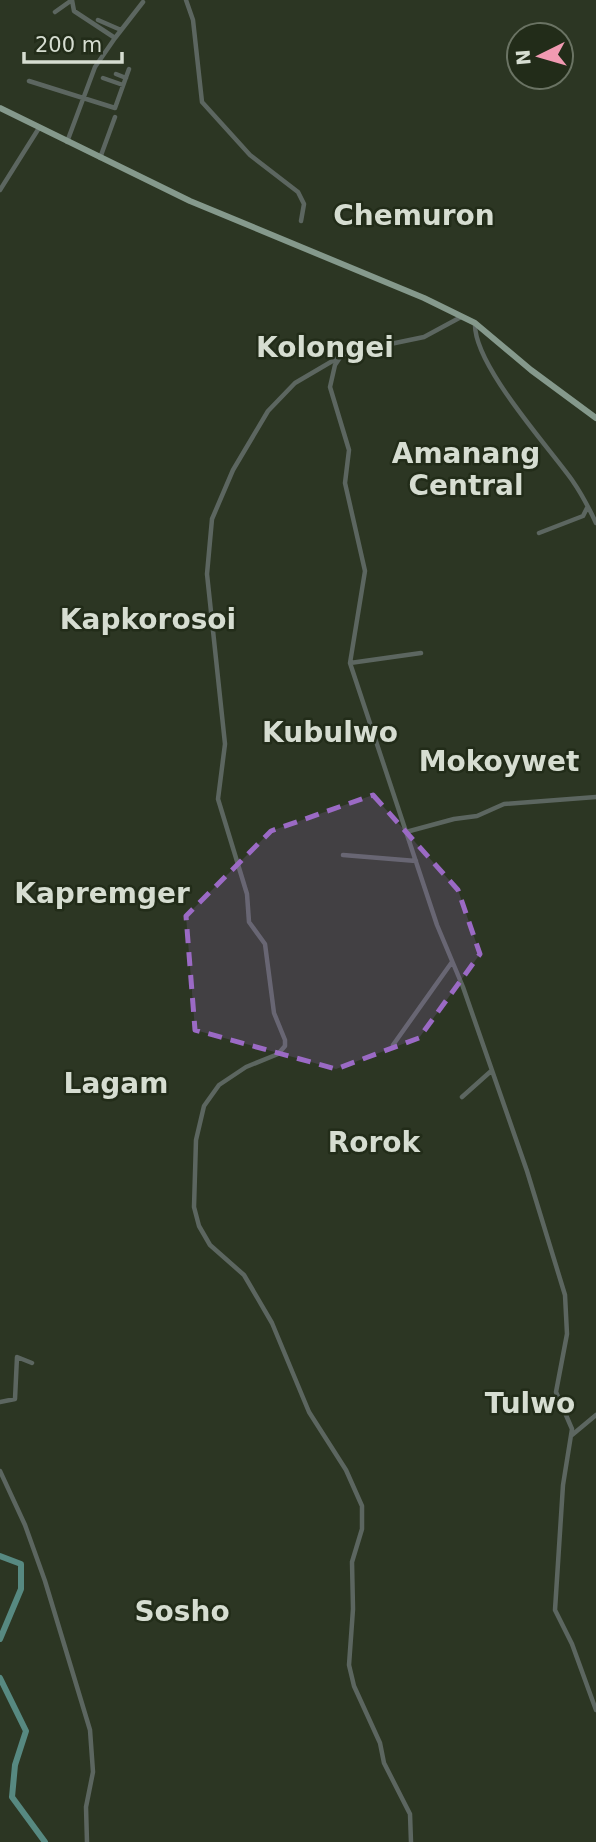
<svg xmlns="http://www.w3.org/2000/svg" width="596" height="1842" font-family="'DejaVu Sans',sans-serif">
  <rect width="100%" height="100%" fill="#2c3623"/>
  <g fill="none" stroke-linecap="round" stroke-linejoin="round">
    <path stroke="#578981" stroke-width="6" d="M 0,1556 L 21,1564 L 21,1589 L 0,1639
      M 0,1678 L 26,1731 L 15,1765 L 12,1797 L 45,1842"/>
    <path stroke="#5c6660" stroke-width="4.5" d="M 186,0 L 193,20 L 202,102 L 250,155 L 298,192 L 304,204 L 301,221
      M 55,12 L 72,0
      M 98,20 L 121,30
      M 115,38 L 143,2
      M 116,74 L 126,78
      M 103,78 L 123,85
      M 29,81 L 115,108 L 129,69
      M 67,142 L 95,67 L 115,38 L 74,11 L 72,0
      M 100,158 L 115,117
      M 0,190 L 39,128
      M 461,317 L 424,337 L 347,353 L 341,356 L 335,365 L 330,387 L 349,450 L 345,483 L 365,571 L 350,663 L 437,925 L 463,987 L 527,1171 L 565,1295 L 567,1334 L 556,1392 L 572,1429 L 563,1485 L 555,1610 L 572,1644 L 596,1710
      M 475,324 C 474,365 547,445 572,480 C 581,493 589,508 596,523
      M 341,356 L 295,383 L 268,411 L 233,470 L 212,519 L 207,574 L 225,744 L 218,799 L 247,894 L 249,922 L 265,944 L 274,1013 L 285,1040 L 285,1046 L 278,1054 L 246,1067 L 219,1085 L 204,1106 L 196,1140 L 194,1207 L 199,1226 L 210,1245 L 244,1275 L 272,1323 L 309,1412 L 346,1470 L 362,1506 L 362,1529 L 352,1562 L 353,1609 L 349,1665 L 354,1686 L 380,1743 L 384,1763 L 410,1814 L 411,1842
      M 539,533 L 583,516 L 587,508
      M 350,663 L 421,653
      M 406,832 L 454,819 L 477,816 L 504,804 L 596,797
      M 343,855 L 416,861
      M 393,1045 L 452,962
      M 462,1097 L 490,1072
      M 0,1402 L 15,1399 L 17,1357 L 32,1363
      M 572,1435 L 596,1415
      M 0,1471 L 25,1525 L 45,1581 L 90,1730 L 93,1772 L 86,1807 L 87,1842"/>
    <path stroke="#85998c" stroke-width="6" d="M 0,108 L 190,201 L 424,298 L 475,323 L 531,370 L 596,418"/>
  </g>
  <path fill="#9b6ac5" fill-opacity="0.2" stroke="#9b6ac5" stroke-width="5" stroke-dasharray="14 9" stroke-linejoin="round" d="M 373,795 L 458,890 L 480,954 L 419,1038 L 336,1069 L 195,1030 L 186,916 L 271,831 Z"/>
  <g text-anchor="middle" stroke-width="5" stroke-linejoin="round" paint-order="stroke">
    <g font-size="28" font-weight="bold" fill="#d6ddd1" stroke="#222c19">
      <text x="414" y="225">Chemuron</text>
      <text x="325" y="357">Kolongei</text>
      <text x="466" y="463">Amanang<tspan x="466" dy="32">Central</tspan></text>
      <text x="148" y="629">Kapkorosoi</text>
      <text x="330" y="742">Kubulwo</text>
      <text x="499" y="771">Mokoywet</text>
      <text x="102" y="903">Kapremger</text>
      <text x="116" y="1093">Lagam</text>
      <text x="374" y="1152">Rorok</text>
      <text x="530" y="1413">Tulwo</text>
      <text x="182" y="1621">Sosho</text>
    </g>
  </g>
  <g transform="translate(540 56) rotate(265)"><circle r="33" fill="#222c19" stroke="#6a7363" stroke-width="2"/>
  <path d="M0-5L12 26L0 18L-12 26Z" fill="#f19ab2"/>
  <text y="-10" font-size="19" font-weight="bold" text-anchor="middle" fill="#d6ddd1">N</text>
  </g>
  <path d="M24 52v10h98v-10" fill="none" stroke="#d6ddd1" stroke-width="3.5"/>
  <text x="35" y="52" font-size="21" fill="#d6ddd1" stroke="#222c19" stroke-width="5" paint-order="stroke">200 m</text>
</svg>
